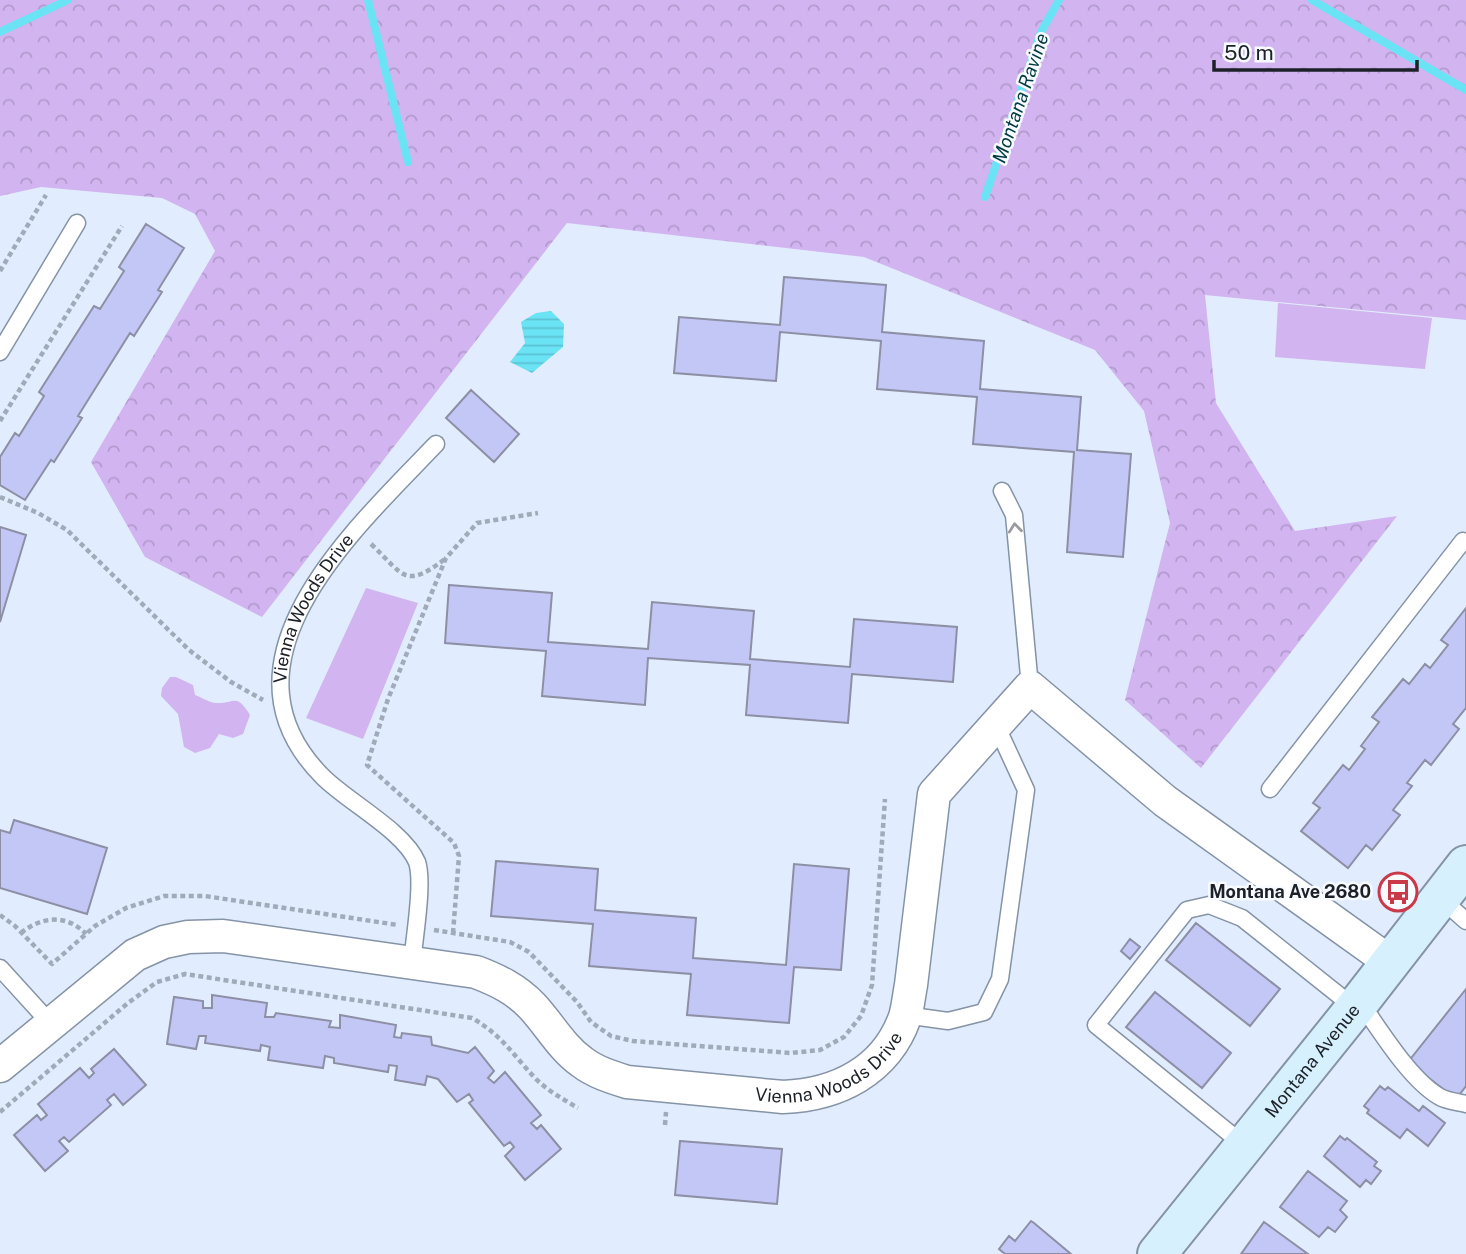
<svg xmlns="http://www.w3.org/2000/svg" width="1466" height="1254" font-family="'Public Sans',sans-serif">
  <defs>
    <pattern id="forest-crowns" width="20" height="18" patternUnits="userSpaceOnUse" patternTransform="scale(1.75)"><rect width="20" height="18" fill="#d1b4f0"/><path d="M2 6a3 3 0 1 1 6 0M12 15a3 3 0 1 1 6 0" fill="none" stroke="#b39ace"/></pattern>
    <pattern id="water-rules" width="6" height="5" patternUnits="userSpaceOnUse" patternTransform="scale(1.75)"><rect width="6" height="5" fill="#6ae3f5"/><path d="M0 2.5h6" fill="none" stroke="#5bc2d2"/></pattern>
  </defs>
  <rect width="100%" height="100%" fill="#e1edfe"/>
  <path fill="url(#forest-crowns)" d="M 0,0 L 1466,0 L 1466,320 L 1205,295 L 1216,403 L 1295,531 L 1397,516 L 1201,768 L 1125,700 L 1170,523 L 1144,411 L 1095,350 L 864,257 L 567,223 L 262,617 L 145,557 L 91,462 L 215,251 L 195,214 L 162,198 L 41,187 L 0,196 Z"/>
  <path fill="#d1b4f0" d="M 1278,303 L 1432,318 L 1425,369 L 1275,357 Z
    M 366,588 L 418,603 L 363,739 L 306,718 Z
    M 170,677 L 176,677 L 193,685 L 195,695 C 201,697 210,703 216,703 C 235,704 236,692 250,715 L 243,734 L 233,738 L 219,734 L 210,748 L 195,753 L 184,747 L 178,714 L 161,696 L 162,688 Z"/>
  <path fill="url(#water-rules)" d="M 551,311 L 564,324 L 563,347 L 532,373 L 510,362 L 525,343 L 521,322 L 536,313 Z"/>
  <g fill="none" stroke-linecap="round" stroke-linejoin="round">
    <path stroke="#6ae3f5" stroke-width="8" d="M 368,0 L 408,162
      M 1312,0 L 1466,90
      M 0,32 L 68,0
      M 985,197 L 1041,32 L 1059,0"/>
  </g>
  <path fill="#c3c7f6" stroke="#8d8fa5" stroke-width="2" d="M 146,224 L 184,248 L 158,290 L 162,292 L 134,336 L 130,333 L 78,416 L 82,418 L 54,462 L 51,460 L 25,500 L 0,485 L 0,457 L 15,433 L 19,436 L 44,396 L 39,392 L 94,306 L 100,309 L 124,271 L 119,267 Z
    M 784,277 L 886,285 L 882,332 L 984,341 L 980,389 L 1081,397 L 1077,450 L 1131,454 L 1123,557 L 1067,552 L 1074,452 L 973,444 L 977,397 L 877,389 L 881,341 L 780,332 L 776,381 L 674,373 L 679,317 L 780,325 Z
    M 471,390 L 519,434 L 494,462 L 446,418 Z
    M 0,527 L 26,535 L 0,622 Z
    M 449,585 L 552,593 L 548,642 L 648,649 L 652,602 L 754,611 L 750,659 L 850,667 L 854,619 L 957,627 L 953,682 L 852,674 L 848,723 L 746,715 L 750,665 L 648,658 L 645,705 L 542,696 L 546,651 L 445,643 Z
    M 1466,608 L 1466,708 L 1453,724 L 1459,729 L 1431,765 L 1425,760 L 1407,783 L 1412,786 L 1393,810 L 1400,815 L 1372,850 L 1366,845 L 1348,868 L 1301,831 L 1320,808 L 1313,803 L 1343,765 L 1349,770 L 1365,749 L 1361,746 L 1379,722 L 1372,717 L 1403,679 L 1409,684 L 1425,664 L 1430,668 L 1448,645 L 1441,640 Z
    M 14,820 L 107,848 L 87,914 L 0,888 L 0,830 L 10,833 Z
    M 496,861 L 598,869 L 595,910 L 696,918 L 693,958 L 786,965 L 794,864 L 849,869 L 841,970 L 794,967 L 789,1023 L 687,1015 L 691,974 L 589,966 L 593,924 L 491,916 Z
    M 1196,923 L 1280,989 L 1250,1026 L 1166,960 Z
    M 1130,939 L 1140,947 L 1130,959 L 1121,951 Z
    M 1466,989 L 1466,1086 L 1456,1099 L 1408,1062 Z
    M 1155,992 L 1231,1053 L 1202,1088 L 1126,1027 Z
    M 212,995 L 267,1003 L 265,1017 L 274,1017 L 276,1013 L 331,1021 L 329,1027 L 340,1028 L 340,1015 L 396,1025 L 394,1037 L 401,1038 L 402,1033 L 431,1037 L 432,1045 L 468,1053 L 475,1047 L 494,1071 L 488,1078 L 494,1083 L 505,1072 L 541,1115 L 531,1123 L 537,1129 L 541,1125 L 561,1149 L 525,1180 L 505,1156 L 514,1147 L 510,1142 L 504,1146 L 469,1103 L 473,1100 L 469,1094 L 457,1102 L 438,1079 L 427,1076 L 425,1085 L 395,1080 L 397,1066 L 389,1065 L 388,1072 L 334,1063 L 334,1058 L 325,1056 L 323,1068 L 268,1060 L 270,1047 L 261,1045 L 260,1051 L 205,1043 L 206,1036 L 199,1036 L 196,1049 L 167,1044 L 174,997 L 203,1001 L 203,1008 L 212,1008 Z
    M 114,1049 L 146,1085 L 123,1105 L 114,1094 L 107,1100 L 111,1105 L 69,1142 L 64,1137 L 59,1141 L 68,1151 L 45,1171 L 14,1135 L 37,1115 L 41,1120 L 47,1115 L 38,1104 L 80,1068 L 89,1078 L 94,1073 L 91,1069 Z
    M 1380,1086 L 1385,1090 L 1388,1087 L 1419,1111 L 1423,1106 L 1445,1123 L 1428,1146 L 1407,1129 L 1400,1138 L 1367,1113 L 1369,1110 L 1364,1106 Z
    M 1340,1136 L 1345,1140 L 1347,1138 L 1377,1162 L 1374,1166 L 1381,1171 L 1371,1184 L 1366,1180 L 1360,1187 L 1324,1156 Z
    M 680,1141 L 782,1149 L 777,1204 L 675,1195 Z
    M 1308,1171 L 1347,1201 L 1340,1210 L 1347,1217 L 1335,1232 L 1328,1227 L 1319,1237 L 1280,1207 Z
    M 1031,1221 L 1034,1223 L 1071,1254 L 1005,1254 L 999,1249 L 1009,1236 L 1015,1241 Z
    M 1264,1222 L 1308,1254 L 1241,1254 Z"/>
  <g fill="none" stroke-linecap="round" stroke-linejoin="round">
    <defs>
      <g id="lane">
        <path d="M 0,352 L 77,223"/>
        <path d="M 1002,491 L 1014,515 L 1030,687"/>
        <path d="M 1270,789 L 1463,541 L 1466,543"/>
        <path d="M 1440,898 L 1466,921"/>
        <path id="s1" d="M 412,963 C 414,940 424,882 417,862 C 404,831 348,802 323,777 C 207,661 356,528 436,444"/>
        <path d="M 0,968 L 50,1023"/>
        <path d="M 1360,1002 C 1380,1030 1410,1080 1440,1097 C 1447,1101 1458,1102 1466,1104"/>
        <path d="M 905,1015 L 948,1021 L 984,1012 L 1000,979 L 1026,790 L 996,725"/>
        <path d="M 1244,1145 L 1096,1025 L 1187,910 L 1209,905 L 1242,918 L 1355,1008"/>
      </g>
      <g id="street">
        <path id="s2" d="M 0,1066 L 135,955 L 164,942 L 188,937 L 223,936 L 476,972 C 497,980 516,989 532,1006 C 549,1024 561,1047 582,1062 C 595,1072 611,1077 627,1082 L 783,1097 C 837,1095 886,1071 905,1017 C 908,1007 909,995 911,985 L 934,794 L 1030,687 L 1165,801 L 1390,962"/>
      </g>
      <g id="secondary">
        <path id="s3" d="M 1157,1254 L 1355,1008 L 1466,865"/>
      </g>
    </defs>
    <use href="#lane" stroke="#8593a7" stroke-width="19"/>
    <use href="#street" stroke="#8593a7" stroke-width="35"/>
    <use href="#secondary" stroke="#8593a7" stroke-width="42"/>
    <path stroke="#a0aab8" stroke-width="4.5" stroke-dasharray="5 3.5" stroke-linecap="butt" d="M 0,271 L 46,195
      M 0,421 L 122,226
      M 0,497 L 38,513 L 67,530 L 189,650 L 231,682 L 263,700
      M 371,544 C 404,575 404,590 445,559
      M 0,915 L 15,926 L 52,964 L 95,926 L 126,908 L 164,896 L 205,896 L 398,925
      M 434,930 L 510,942 L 529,952 L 577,1002 L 591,1022 L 611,1036 L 633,1041 L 791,1053 L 820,1050 L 844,1037 L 861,1016 L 872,985 L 885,799
      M 21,933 C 42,916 67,914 86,934
      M 453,933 L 459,856 L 454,843 L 367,765 L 388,699 L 446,558 L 477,523 L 538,513
      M 0,1112 L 128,1003 L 157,982 L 185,974 L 472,1018 C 503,1036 513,1055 536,1079 C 548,1091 563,1099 578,1108
      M 665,1125 L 666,1112"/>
    <use href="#lane" stroke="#fff" stroke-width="16"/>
    <use href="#street" stroke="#fff" stroke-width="32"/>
    <use href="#secondary" stroke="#d7f0fd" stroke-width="38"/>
  </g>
  <defs><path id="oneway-chevron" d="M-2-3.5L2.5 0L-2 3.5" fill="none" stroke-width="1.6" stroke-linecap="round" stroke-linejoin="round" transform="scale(1.75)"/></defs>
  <use stroke="#999b9e" href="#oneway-chevron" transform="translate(1015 528) rotate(-96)"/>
  <defs>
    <symbol id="bus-ring" viewBox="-11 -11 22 22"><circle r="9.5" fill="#f7fafe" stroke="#c93948" stroke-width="1.5"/><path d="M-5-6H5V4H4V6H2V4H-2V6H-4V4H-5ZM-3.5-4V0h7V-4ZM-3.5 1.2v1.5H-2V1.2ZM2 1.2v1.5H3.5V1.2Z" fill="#c93948"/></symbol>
  </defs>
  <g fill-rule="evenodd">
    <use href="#bus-ring" x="1376" y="870" width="44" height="44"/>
  </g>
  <g text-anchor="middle" stroke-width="5" stroke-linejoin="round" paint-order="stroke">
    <g font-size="18" fill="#1c2128" stroke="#f7fafe">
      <text dy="6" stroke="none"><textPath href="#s1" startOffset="418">Vienna Woods Drive</textPath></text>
      <text dy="6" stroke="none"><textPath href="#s2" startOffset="924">Vienna Woods Drive</textPath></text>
      <text dy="6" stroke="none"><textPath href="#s3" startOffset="248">Montana Avenue</textPath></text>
    </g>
    <g font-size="18" font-weight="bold" fill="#1c2128" stroke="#f7fafe" text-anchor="end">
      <text x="1371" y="898">Montana Ave 2680</text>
    </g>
    <g font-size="19" font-style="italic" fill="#003a42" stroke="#f7fafe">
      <text transform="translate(1020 98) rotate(-71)" y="7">Montana Ravine</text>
    </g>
  </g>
  <path d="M1214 60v10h203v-10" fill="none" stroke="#1c2128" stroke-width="3.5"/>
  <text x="1224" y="60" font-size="21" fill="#1c2128" stroke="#f7fafe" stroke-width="5" paint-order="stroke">50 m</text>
</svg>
